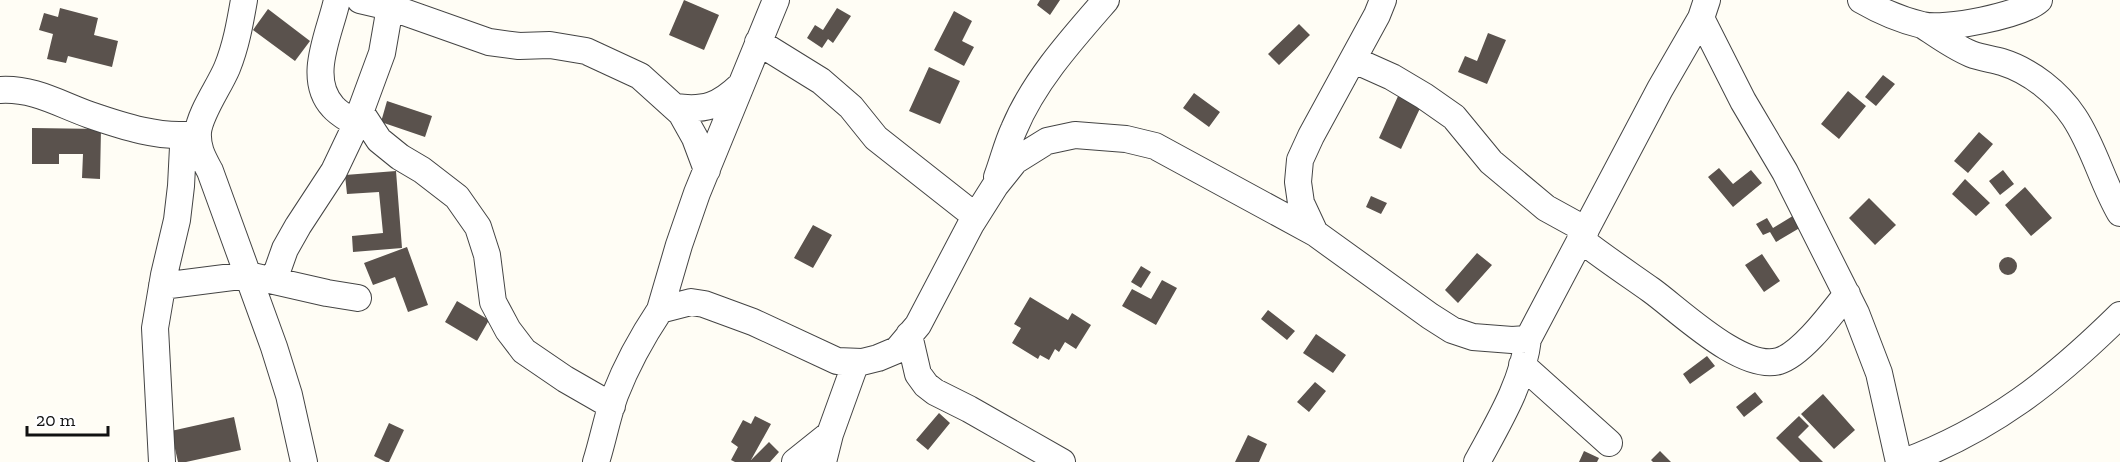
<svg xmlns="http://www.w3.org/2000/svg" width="2120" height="462" font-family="'Zilla Slab',serif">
  <rect width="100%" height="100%" fill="#fffdf5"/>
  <path fill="#5a524d" d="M 684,0 L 719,15 L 704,50 L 669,35 Z
    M 1040,0 L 1060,0 L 1050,15 L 1037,5 Z
    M 60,8 L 98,18 L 94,35 L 118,41 L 112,67 L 68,56 L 66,63 L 47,59 L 53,34 L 39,30 L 44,13 L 58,17 Z
    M 837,8 L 851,16 L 833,43 L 828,39 L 822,48 L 807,38 L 815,25 L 823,30 Z
    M 268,9 L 310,41 L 295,61 L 253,30 Z
    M 954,11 L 972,21 L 962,41 L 974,47 L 964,66 L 934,50 Z
    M 1299,24 L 1310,35 L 1279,65 L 1268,54 Z
    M 1488,33 L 1506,40 L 1487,84 L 1458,72 L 1465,56 L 1477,61 Z
    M 929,67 L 960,81 L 940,124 L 909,111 Z
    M 1883,75 L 1895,84 L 1876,106 L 1865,97 Z
    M 1848,91 L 1866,106 L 1839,139 L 1821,124 Z
    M 1194,93 L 1220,112 L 1209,127 L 1183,108 Z
    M 1399,94 L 1422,104 L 1401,149 L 1379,138 Z
    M 387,101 L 432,116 L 425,137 L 381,122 Z
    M 32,128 L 101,129 L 100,179 L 82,178 L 83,154 L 59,154 L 59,164 L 32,164 Z
    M 1979,132 L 1993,144 L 1968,173 L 1954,161 Z
    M 1719,168 L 1733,184 L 1751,170 L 1762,183 L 1733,207 L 1708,177 Z
    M 2003,170 L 2014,184 L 2000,195 L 1989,181 Z
    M 396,171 L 402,248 L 353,252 L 352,236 L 383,233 L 379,192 L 347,194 L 345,175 Z
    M 1965,179 L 1990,203 L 1976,216 L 1952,194 Z
    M 2025,187 L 2052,218 L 2031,236 L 2005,205 Z
    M 1371,196 L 1387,203 L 1381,214 L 1366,207 Z
    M 1869,198 L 1896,225 L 1875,245 L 1849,218 Z
    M 1796,214 L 1803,226 L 1776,242 L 1770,232 L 1763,235 L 1756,224 L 1767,218 L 1773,228 Z
    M 813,225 L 832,235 L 813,268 L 794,258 Z
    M 407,247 L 428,305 L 408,312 L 395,277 L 373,285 L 364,263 Z
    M 1477,253 L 1492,265 L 1458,303 L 1445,290 Z
    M 1762,254 L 1780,281 L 1764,292 L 1745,265 Z
    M1999 266a9 9 0 1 1 18 0a9 9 0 1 1-18 0Z
    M 1141,266 L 1151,272 L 1141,288 L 1131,282 Z
    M 1162,280 L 1177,288 L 1156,325 L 1122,306 L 1132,289 L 1151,299 Z
    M 1030,297 L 1068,320 L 1072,313 L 1091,325 L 1076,349 L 1065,342 L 1059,352 L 1055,349 L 1049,360 L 1040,355 L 1038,359 L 1012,343 L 1021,328 L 1014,324 Z
    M 457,301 L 489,320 L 477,341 L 445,322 Z
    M 1268,310 L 1295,331 L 1287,340 L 1261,319 Z
    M 1316,334 L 1346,355 L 1333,373 L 1303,353 Z
    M 1707,356 L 1715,366 L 1690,384 L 1683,374 Z
    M 1315,382 L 1326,391 L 1309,412 L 1297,402 Z
    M 1755,392 L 1763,402 L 1744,417 L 1736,407 Z
    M 1823,394 L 1855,430 L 1834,449 L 1801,414 Z
    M 939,413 L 950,423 L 928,450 L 916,440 Z
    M 755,416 L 771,424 L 751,460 L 769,442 L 779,452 L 770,462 L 735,462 L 731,460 L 738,447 L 731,442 L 743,420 L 751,424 Z
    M 1799,416 L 1809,426 L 1798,437 L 1823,462 L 1800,462 L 1776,438 Z
    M 234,417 L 241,450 L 186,462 L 178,462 L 171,431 Z
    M 389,423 L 404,430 L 389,462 L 386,462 L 374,456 Z
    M 1248,435 L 1267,444 L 1259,462 L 1235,462 Z
    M 1584,451 L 1599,458 L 1597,462 L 1579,462 Z
    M 1660,451 L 1671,462 L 1653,462 L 1651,460 Z"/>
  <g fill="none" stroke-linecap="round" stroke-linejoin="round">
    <defs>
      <path id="street" d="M 244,0 C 240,23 236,46 227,68 C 219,87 200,113 198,132 C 197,148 203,158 210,171 L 274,347 L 289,395 L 304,462
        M 337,0 C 330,33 306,78 333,107 C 339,114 349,119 356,124
        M 360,0 L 390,7 L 489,42 L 519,46 L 550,45 L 586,51 L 640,76 L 681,113 L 695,138 L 707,170
        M 1861,0 C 1880,11 1901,20 1922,25 C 1943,31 2023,15 2039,0
        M 1701,18 L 1743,101 L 1785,172 L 1856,313 L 1879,373 L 1899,462
        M 1924,26 C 1939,36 1954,47 1971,54 C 1981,58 1992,59 2002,62 C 2031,71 2058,93 2074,117 C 2094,147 2102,182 2120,213
        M 758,42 L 821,81 L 851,107 L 876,138 L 975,216
        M 1354,60 L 1392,77 L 1424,96 L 1454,117 L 1491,162 L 1546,208 L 1586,230
        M 0,90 C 34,88 59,104 90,115 C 122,126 161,139 195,134
        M 675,107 C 705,111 719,106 741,85
        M 360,111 L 379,140 L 400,157 L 422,170 L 457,197 L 478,227 L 487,255 L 493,302 L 508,330 L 524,351 L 565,379 L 612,406
        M 997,177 C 1003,161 1007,144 1014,129 C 1034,81 1072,39 1106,0
        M 1315,233 L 1301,203 L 1298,182 L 1300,160 L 1311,136 L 1377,15 L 1383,0
        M 1580,239 C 1603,257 1627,273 1651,290 C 1679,310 1742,372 1779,361 C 1802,354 1832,313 1847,294
        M 274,280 L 285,249 L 298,226 L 334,171 L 354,129 L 382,53 L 390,7
        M 162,286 L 248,275 L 327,293 L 358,298
        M 660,310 L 679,245 L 697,193 L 776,0
        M 909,335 L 918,374 L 926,385 L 935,392 L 969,409 L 1062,462
        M 1522,365 L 1609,443
        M 162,462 L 155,328 L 164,275 L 177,220 L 181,186 L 183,147 L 180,136
        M 596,462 C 603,440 607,417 615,395 C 627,364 642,337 660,310 L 691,302 L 704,304 L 753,322 L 837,361 L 862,362 L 878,358 L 897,350 L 918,325 L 971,224 L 995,186 L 1015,161 L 1047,141 L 1075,135 L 1126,139 L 1155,146 L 1315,233 L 1430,316 L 1452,330 L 1473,337 L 1512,340 L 1528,339
        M 795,462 L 830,434
        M 823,462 L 830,434 L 856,362
        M 1477,462 C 1498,423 1523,383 1528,339 L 1660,89 L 1701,18 L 1707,0
        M 1904,462 C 1992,429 2053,381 2120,315"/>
    </defs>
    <use href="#street" stroke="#444" stroke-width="28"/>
    <use href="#street" stroke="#fff" stroke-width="26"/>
  </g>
  <path d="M27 426v9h81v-9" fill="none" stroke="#111111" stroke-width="3"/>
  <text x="36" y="426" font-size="18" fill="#111111" stroke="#ffffff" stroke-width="4.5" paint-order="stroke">20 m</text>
</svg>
